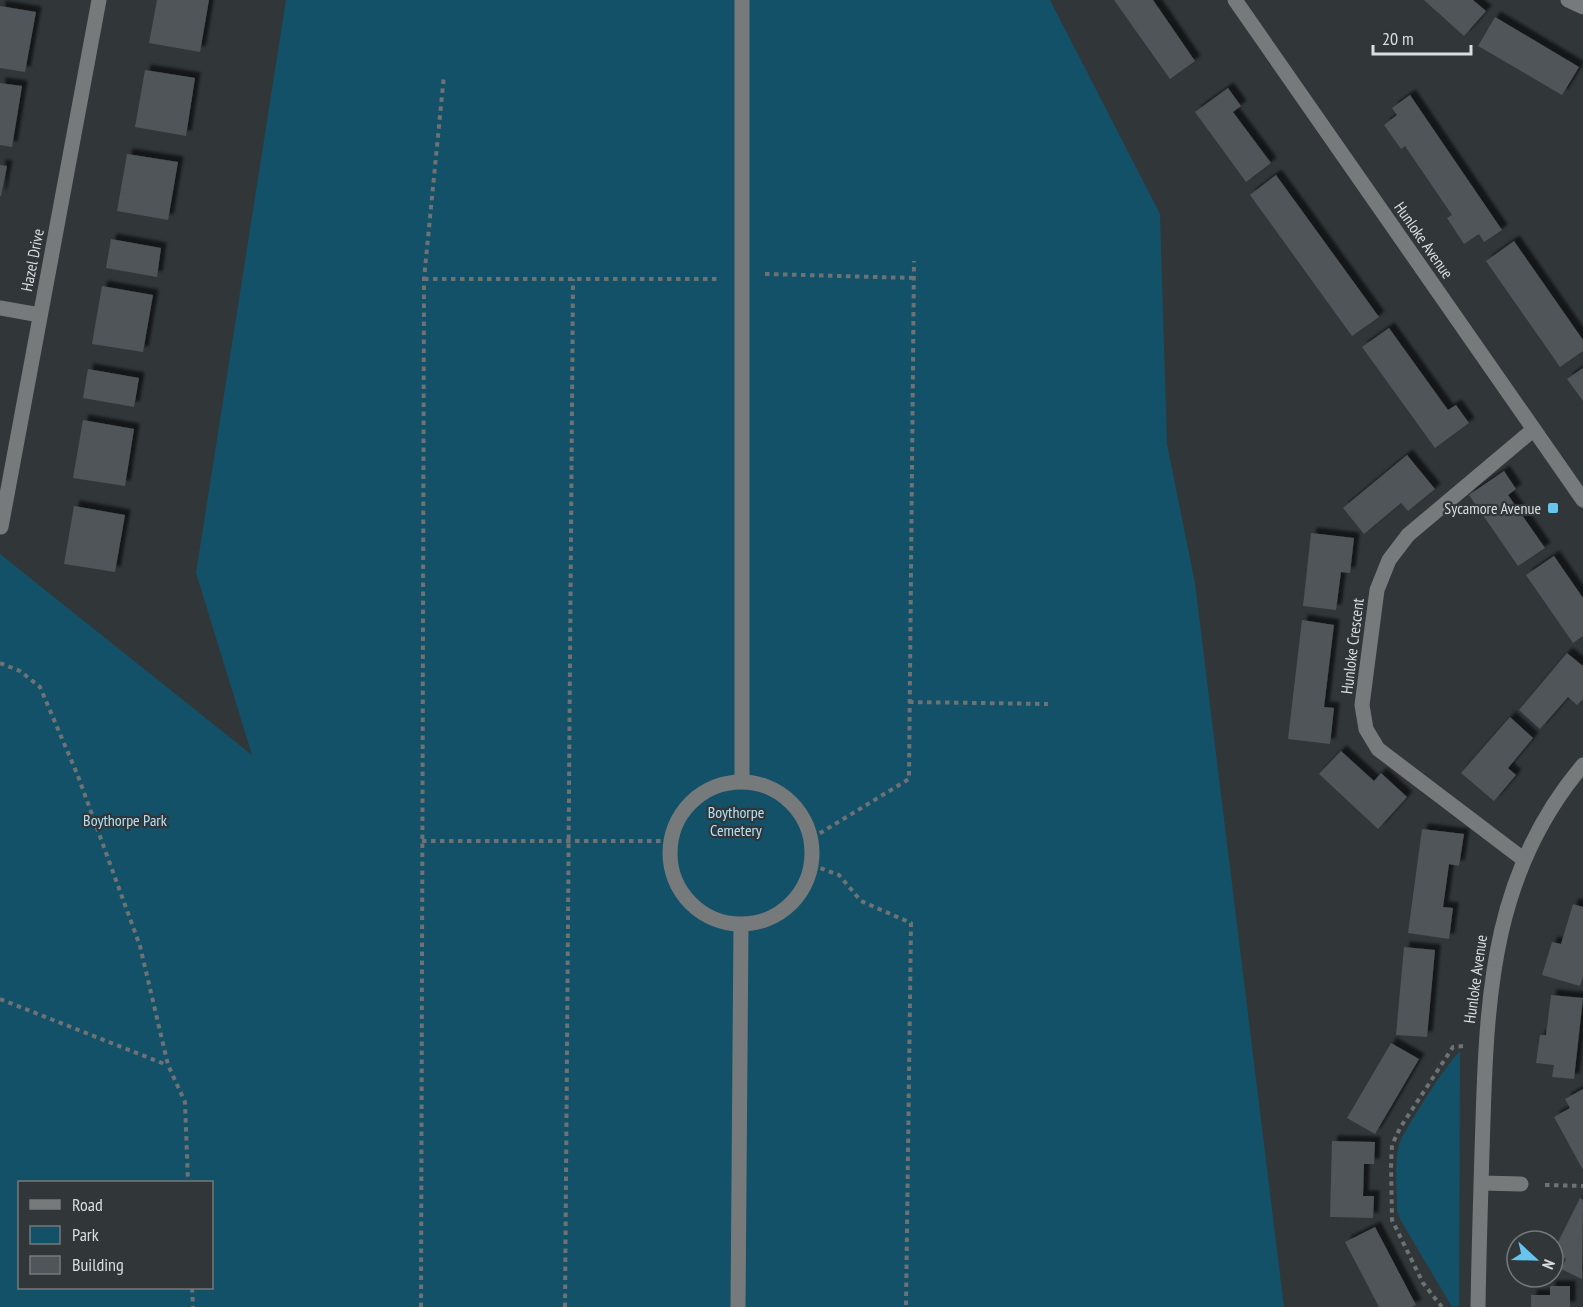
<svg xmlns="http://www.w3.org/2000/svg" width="1583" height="1307" font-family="'PT Sans Narrow',sans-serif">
  <defs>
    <filter id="shadow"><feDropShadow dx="5.5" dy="-5.5" stdDeviation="1.5" flood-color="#0009"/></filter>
  </defs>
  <rect width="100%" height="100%" fill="#313639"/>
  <path fill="#135169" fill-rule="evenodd" d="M 286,0 L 1050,0 L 1160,214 L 1167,444 L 1195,583 L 1284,1307 L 0,1307 L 0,554 L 252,755 L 196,573 ZM 20,1182 L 212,1182 L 212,1288 L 20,1288 Z
    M 1460,1052 L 1459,1306 L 1452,1307 L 1400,1219 L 1397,1210 C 1397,1189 1394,1165 1399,1145 C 1402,1133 1452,1055 1460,1052 Z"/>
  <path fill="#4f5558" filter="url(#shadow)" d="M 157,0 L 209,0 L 200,52 L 149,43 Z
    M 1114,0 L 1153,0 L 1195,61 L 1170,79 Z
    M 1424,0 L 1473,0 L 1486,11 L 1464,36 Z
    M 0,6 L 36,12 L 25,72 L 0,68 Z
    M 1495,17 L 1579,67 L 1562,95 L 1478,46 Z
    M 145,70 L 195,78 L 186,136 L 135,127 Z
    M 0,83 L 22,86 L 12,147 L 0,145 Z
    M 1228,88 L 1241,106 L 1233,112 L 1271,163 L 1246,182 L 1195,112 Z
    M 1410,95 L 1502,230 L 1484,242 L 1479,234 L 1464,244 L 1447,218 L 1452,215 L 1405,146 L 1401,149 L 1384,125 L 1397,115 L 1392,108 Z
    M 127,154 L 178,162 L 168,220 L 117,211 Z
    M 0,165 L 7,166 L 1,196 L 0,196 Z
    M 1276,175 L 1379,317 L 1352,336 L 1250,195 Z
    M 111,239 L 161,248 L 157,277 L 106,268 Z
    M 1514,241 L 1583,340 L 1583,351 L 1560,367 L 1486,261 Z
    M 102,286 L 153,295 L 143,352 L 92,344 Z
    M 1389,328 L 1448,410 L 1456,405 L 1469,423 L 1435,448 L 1362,347 Z
    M 1583,368 L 1583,401 L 1567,379 Z
    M 88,369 L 139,378 L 134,407 L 83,398 Z
    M 83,420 L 134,429 L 125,486 L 73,478 Z
    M 1407,455 L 1435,489 L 1408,511 L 1401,503 L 1364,534 L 1343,508 Z
    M 1504,471 L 1516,489 L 1508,495 L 1545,548 L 1518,566 L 1469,495 Z
    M 74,506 L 125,515 L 115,572 L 64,564 Z
    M 1311,533 L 1354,538 L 1350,573 L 1341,572 L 1336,610 L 1303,606 Z
    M 1554,556 L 1583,598 L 1583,636 L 1573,643 L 1526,575 Z
    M 1302,620 L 1334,625 L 1324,707 L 1334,708 L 1330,744 L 1288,739 Z
    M 1567,653 L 1583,666 L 1583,699 L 1577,705 L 1568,697 L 1540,729 L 1519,710 Z
    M 1510,717 L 1533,738 L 1508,768 L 1516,775 L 1494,801 L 1461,773 Z
    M 1341,751 L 1374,781 L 1381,773 L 1407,797 L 1378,829 L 1319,774 Z
    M 1422,829 L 1464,834 L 1459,866 L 1449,864 L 1443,907 L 1453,908 L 1449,939 L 1408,933 Z
    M 1573,904 L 1583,907 L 1583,977 L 1580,986 L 1542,975 L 1552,942 L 1561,944 Z
    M 1404,947 L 1435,950 L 1427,1037 L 1396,1035 Z
    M 1551,995 L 1583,998 L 1574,1079 L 1552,1077 L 1554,1065 L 1536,1063 L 1540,1035 L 1546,1035 Z
    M 1391,1043 L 1419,1059 L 1375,1134 L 1347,1118 Z
    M 1583,1089 L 1583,1170 L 1554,1117 L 1570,1108 L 1565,1099 Z
    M 1332,1141 L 1375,1142 L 1374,1164 L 1364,1164 L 1363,1196 L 1374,1196 L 1373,1218 L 1330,1217 Z
    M 1580,1198 L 1583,1200 L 1582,1279 L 1561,1269 L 1566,1259 L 1553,1252 Z
    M 1375,1227 L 1416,1305 L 1412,1307 L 1379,1307 L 1345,1242 Z
    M 1550,1286 L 1570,1286 L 1570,1307 L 1531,1307 L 1531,1295 L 1550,1295 Z"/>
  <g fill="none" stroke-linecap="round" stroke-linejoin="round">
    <path stroke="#6d7274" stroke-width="4" stroke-dasharray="4.5 4.5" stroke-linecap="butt" d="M 765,274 L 914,278
      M 424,279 L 720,279
      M 0,663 L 20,671 L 40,687 L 78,776 L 140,946 L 168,1065 L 185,1102 L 188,1182
      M 909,702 L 1048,704
      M 812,838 L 909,779 L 914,261
      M 422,841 L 670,841
      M 812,865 L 839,875 L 861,901 L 911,923 L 906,1307
      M 0,999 L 167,1065
      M 1545,1185 L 1583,1186
      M 192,1288 L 193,1307
      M 421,1307 L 424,279 L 444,75
      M 565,1307 L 573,279
      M 1442,1307 L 1423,1283 L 1392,1220 L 1391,1163 L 1392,1145 L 1400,1128 L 1453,1047 L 1464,1046"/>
    <path stroke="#777a7b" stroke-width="15" d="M 742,0 L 742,780
      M 1235,0 L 1583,500
      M 1568,0 L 1583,7
      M 0,308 L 40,315
      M 1,527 L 99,0
      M670 853a71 71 0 1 1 142 0a71 71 0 1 1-142 0Z
      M 1523,859 L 1378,749 L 1366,729 L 1362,705 L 1377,590 L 1389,560 L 1408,535 L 1534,429
      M 1481,1183 L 1521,1184
      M 738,1307 L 741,925
      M 1478,1307 C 1479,1245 1481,1183 1483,1120 C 1487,989 1494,870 1583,765"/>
  </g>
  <rect fill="#66c4ef" stroke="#313639" stroke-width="2" x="1547" y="502" width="12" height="12" rx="3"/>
  <g text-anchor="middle" stroke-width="4.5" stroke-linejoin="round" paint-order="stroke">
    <g font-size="16" fill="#dadedf" stroke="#313639">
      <text transform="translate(1424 240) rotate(55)" y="6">Hunloke Avenue</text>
      <text transform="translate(32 260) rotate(-79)" y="6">Hazel Drive</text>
      <text transform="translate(1352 646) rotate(-83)" y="6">Hunloke Crescent</text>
      <text transform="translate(1475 979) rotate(-82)" y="6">Hunloke Avenue</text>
    </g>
    <g font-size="16" fill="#dadedf" stroke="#313639" text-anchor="end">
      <text x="1541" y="514">Sycamore Avenue</text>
    </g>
    <g font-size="16" fill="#b3e1f7" stroke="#313639">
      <text x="736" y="818">Boythorpe<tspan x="736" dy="18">Cemetery</tspan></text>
      <text x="125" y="826">Boythorpe Park</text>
    </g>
  </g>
  <rect x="18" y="1181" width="195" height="108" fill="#313639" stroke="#75797b" stroke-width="1.5"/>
  <rect x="30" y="1200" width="30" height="9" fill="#777a7b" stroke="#75797b" stroke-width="1.5"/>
  <text x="72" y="1211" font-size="18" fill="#dadedf">Road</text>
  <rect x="30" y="1226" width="30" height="18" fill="#135169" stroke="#75797b" stroke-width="1.5"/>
  <text x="72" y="1241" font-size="18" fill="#dadedf">Park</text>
  <rect x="30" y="1256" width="30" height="18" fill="#4f5558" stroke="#75797b" stroke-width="1.5"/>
  <text x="72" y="1271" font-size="18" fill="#dadedf">Building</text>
  <g transform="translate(1535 1259) rotate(112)"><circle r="28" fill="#313639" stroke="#75797b" stroke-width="1.5"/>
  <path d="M0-4.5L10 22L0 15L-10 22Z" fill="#66c4ef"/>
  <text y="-9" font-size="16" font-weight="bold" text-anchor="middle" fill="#dadedf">N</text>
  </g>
  <path d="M1373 45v9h98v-9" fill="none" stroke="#dadedf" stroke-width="3"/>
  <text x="1382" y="45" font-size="18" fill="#dadedf" stroke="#313639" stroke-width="4.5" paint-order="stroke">20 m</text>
</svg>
